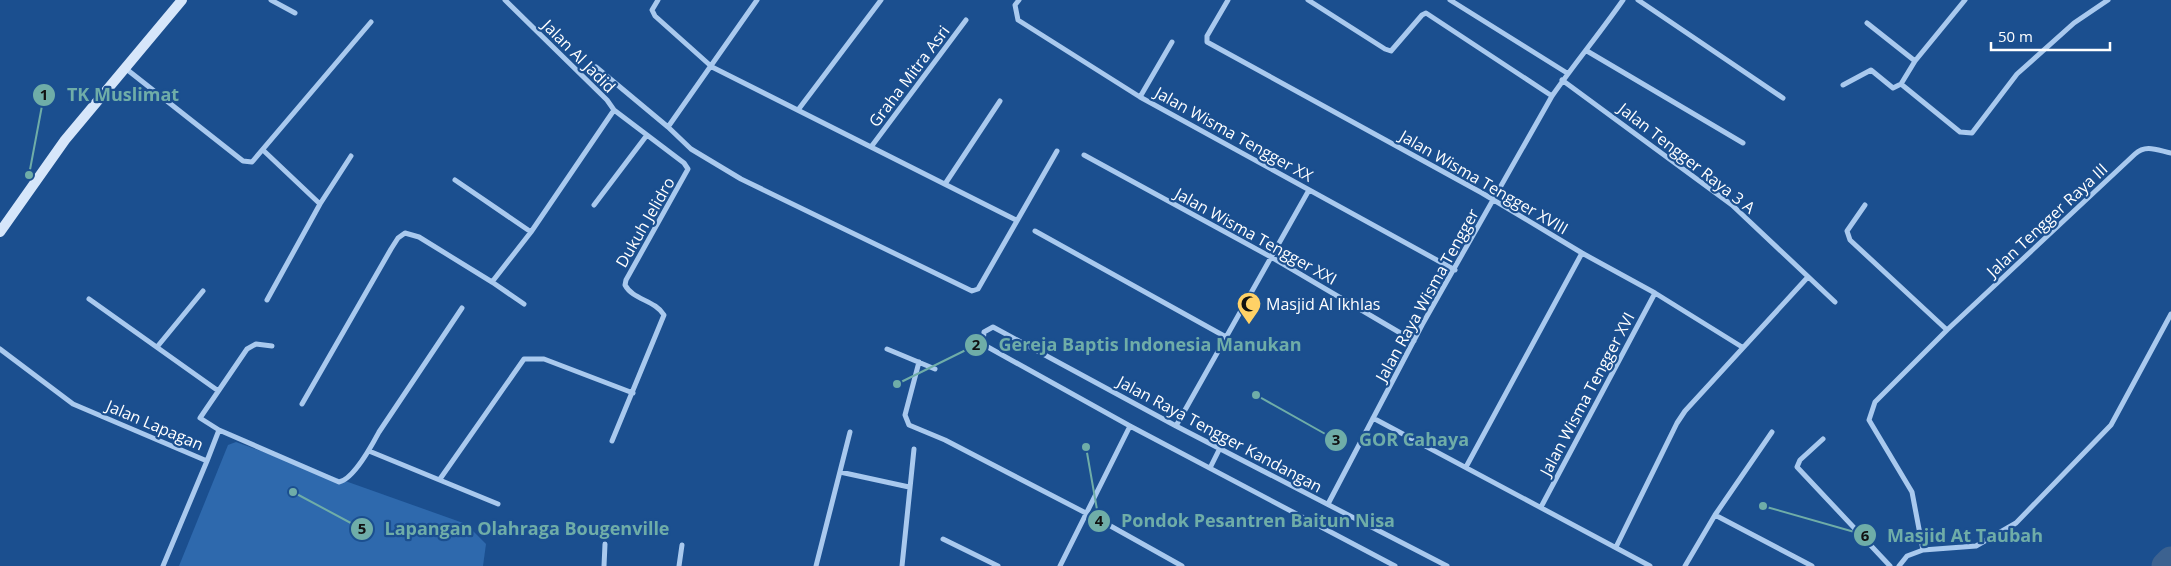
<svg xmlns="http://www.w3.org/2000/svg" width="2171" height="566" font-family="'Open Sans',sans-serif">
  <rect width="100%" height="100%" fill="#1b4f8f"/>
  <path fill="#2e69ad" d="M 236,442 L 466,524 L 486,544 L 483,566 L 179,566 L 228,445 Z"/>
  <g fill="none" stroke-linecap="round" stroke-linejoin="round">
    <path stroke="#3c6290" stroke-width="29" d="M 2166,566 L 2171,561"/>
    <path stroke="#a9c9ee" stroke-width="5" d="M 271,0 L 295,13
      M 505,0 L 607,100 L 614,110 L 684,163 L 688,169 L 626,280 L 625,285 C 633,300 655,300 664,315 L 612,441
      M 658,0 L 652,10 L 655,16 L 712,67 L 1016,220
      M 1019,0 L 1015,5 L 1018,20 L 1140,97 L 1455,270
      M 1228,0 L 1207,36 L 1207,42 L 1482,193 L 1582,253 L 1655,293 L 1742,347
      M 1308,0 L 1385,49 L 1391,51 L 1422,15 L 1426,13 L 1552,96
      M 1450,0 L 1567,73
      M 1638,0 L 1783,98
      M 1867,23 L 1915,61
      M 1587,51 L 1743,143
      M 596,67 L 668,127 L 691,149 L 741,179 L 972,291 L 978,289 L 1057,151
      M 125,68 L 243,161 L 252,162 L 371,22
      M 1562,80 L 1732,205 L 1835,302
      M 1901,84 L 1960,132 L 1972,133 L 2017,74 L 2074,23 L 2108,0
      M 1843,85 L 1871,70 L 1893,88 L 1901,84 L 1915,61 L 1965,0
      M 1140,97 L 1172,42
      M 798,110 L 881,0
      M 668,127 L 757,0
      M 871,147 L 966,20
      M 264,151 L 320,204
      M 1084,155 L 1271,257 L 1414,341
      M 455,180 L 531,232
      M 945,184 L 1000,101
      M 594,205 L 647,135
      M 1865,205 L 1847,231 L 1850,240 L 1947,330
      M 1035,231 L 1226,337
      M 89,299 L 217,390
      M 267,300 L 320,204 L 351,156
      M 524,304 L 492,282 L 531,232 L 614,110
      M 157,347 L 203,291
      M 0,349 L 73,404 L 207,461 L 163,566
      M 887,349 L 935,369
      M 919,362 L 905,415 L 909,425 L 945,440 L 1107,524 L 1182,566
      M 302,404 L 391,249 L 398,238 L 405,233 L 419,237 L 492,282
      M 1373,418 L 1650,566
      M 1176,426 L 1309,190
      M 219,430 L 339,482 C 354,479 372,445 379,432 L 462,308
      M 1823,439 L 1800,460 L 1797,467 L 1890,566
      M 369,451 L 498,504
      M 207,461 L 219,430 L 200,418 L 247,349 L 256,344 L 272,346
      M 1466,467 L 1582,253
      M 1210,468 L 1220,448
      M 840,472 L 909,487
      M 440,479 L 524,359 L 544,359 L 633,393
      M 1328,504 L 1422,325 L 1552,96 C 1575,63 1600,33 1623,0
      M 1541,507 L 1655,293
      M 1715,515 L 1812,566
      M 943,539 L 998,566
      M 1616,547 L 1677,423 L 1685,411 L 1807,278
      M 1923,550 L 1912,492 L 1869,420 L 1875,402 L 1947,330 L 2135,154 C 2146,144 2157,150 2171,153
      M 604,566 L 605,544
      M 679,566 L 682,545
      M 816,566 L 850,432
      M 902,566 L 914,449
      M 1060,566 L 1130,426
      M 1395,566 L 1130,426 L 986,346 L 983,342 L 984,332 L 993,327 L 1176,426 L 1447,566
      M 1685,566 L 1715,515 L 1772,432
      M 1899,566 L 1907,556 L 1923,550 L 1976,546 L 2016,523 L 2111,425 L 2171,314"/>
    <path stroke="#d6e6fa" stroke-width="10" d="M 0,232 L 65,140 L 182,0"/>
  </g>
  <defs>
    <symbol id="mosque-pin" viewBox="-11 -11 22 30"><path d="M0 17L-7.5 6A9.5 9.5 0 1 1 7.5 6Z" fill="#ffd166" stroke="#1b4f8f"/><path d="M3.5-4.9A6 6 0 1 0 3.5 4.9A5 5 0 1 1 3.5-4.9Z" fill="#111"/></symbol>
  </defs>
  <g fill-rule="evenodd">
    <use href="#mosque-pin" x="1235" y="290" width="28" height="38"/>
  </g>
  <g text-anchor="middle" stroke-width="4.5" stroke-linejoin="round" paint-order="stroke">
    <g font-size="16" fill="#fff" stroke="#1b4f8f">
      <text transform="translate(579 56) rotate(45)" y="6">Jalan Al Jadid</text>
      <text transform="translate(909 76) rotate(-53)" y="6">Graha Mitra Asri</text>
      <text transform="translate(1234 134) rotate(29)" y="6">Jalan Wisma Tengger XX</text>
      <text transform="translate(1687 158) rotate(38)" y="6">Jalan Tengger Raya 3 A</text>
      <text transform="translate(1484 182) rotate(30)" y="6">Jalan Wisma Tengger XVIII</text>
      <text transform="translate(2047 220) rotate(-43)" y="6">Jalan Tengger Raya III</text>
      <text transform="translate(645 222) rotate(-60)" y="6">Dukuh Jelidro</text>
      <text transform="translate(1256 236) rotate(29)" y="6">Jalan Wisma Tengger XXI</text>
      <text transform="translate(1427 295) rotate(-61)" y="6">Jalan Raya Wisma Tengger</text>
      <text transform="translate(1587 394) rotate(-62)" y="6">Jalan Wisma Tengger XVI</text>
      <text transform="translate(155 425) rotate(23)" y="6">Jalan Lapagan</text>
      <text transform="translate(1220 434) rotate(28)" y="6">Jalan Raya Tengger Kandangan</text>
    </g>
    <g font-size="16" fill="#fff" stroke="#1b4f8f" text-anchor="start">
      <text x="1266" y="310">Masjid Al Ikhlas</text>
    </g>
  </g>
  <path fill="none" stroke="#6fada8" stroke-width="2" d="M29 175L44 95M897 384L976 345M1256 395L1336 440M1086 447L1099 521M293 492L362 529M1763 506L1865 535"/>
  <g fill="#6fada8" stroke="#1b4f8f" stroke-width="2">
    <circle cx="29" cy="175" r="5"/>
    <circle cx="897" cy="384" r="5"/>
    <circle cx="1256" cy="395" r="5"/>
    <circle cx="1086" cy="447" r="5"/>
    <circle cx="293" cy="492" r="5"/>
    <circle cx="1763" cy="506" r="5"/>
    <circle cx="44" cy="95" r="12"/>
    <circle cx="976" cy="345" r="12"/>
    <circle cx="1336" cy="440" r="12"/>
    <circle cx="1099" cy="521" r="12"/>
    <circle cx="362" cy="529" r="12"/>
    <circle cx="1865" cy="535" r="12"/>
  </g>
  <g font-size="15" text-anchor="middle" font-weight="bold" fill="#111">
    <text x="44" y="100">1</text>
    <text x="976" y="350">2</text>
    <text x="1336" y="445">3</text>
    <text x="1099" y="526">4</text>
    <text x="362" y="534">5</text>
    <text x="1865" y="541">6</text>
  </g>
  <g font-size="18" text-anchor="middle" font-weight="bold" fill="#6fada8" stroke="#1b4f8f" stroke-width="4.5" stroke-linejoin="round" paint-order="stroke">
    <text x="123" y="101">TK Muslimat</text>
    <text x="1150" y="351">Gereja Baptis Indonesia Manukan</text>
    <text x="1414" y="446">GOR Cahaya</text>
    <text x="1258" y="527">Pondok Pesantren Baitun Nisa</text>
    <text x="527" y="535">Lapangan Olahraga Bougenville</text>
    <text x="1965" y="542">Masjid At Taubah</text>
  </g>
  <path d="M1991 42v8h119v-8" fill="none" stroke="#ffffff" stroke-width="2.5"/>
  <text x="1998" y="42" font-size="15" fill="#ffffff" stroke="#1b4f8f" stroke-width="4" paint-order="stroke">50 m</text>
</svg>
